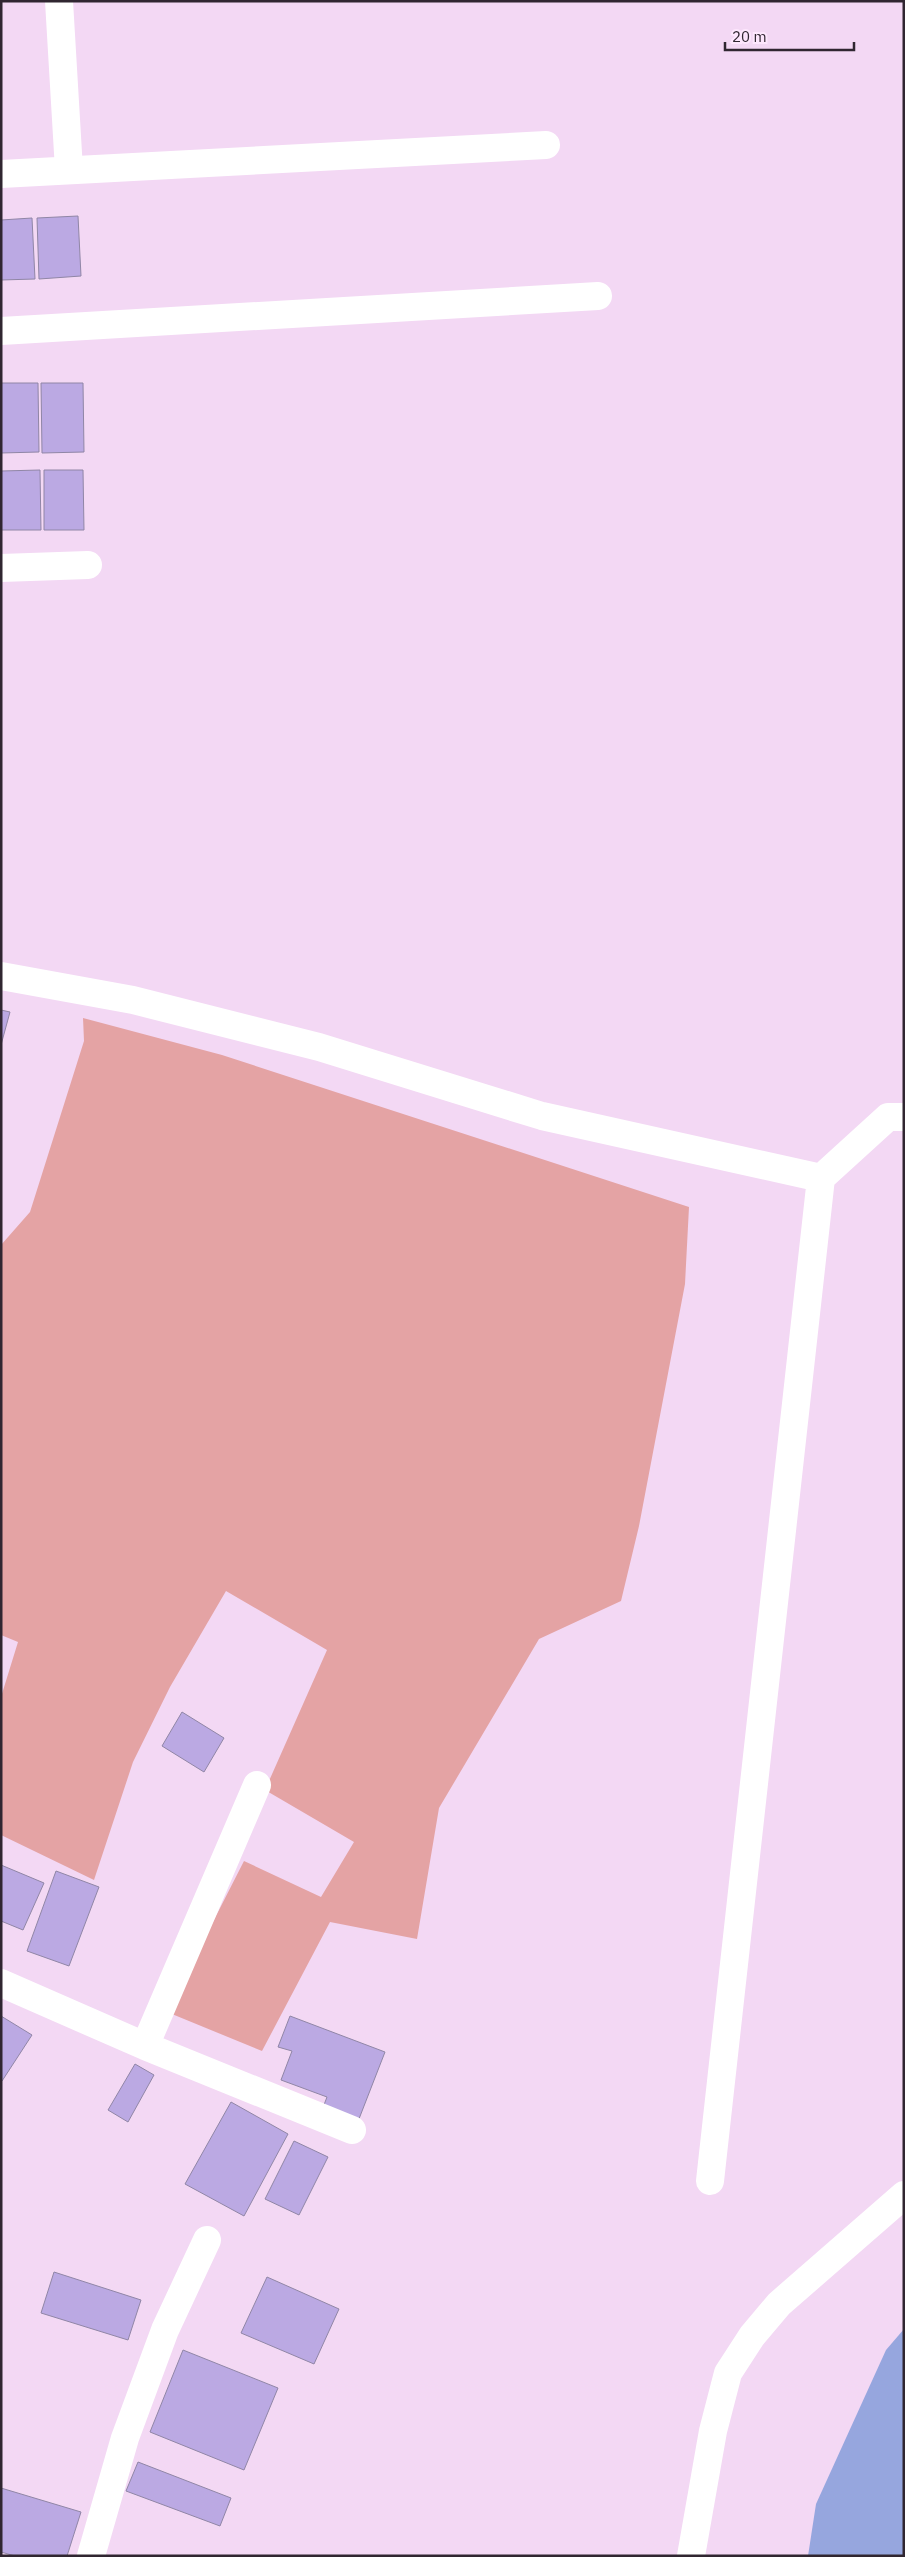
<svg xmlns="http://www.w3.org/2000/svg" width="905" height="2557" font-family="'IBM Plex Sans',sans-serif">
  <rect width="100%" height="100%" fill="#f3d8f4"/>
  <path fill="#e4a3a4" d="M 83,1018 L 222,1055 L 689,1207 L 685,1284 L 639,1526 L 621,1601 L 539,1639 L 439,1808 L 417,1939 L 330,1922 L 262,2051 L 167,2012 L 244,1861 L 321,1897 L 354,1842 L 265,1790 L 327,1650 L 226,1591 L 170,1687 L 133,1762 L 94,1880 L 1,1835 L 1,1697 L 18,1642 L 1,1635 L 1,1245 L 30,1212 L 84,1041 Z"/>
  <path fill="#96a6de" d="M 904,2329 L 904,2556 L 808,2556 L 816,2504 L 886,2350 Z"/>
  <path fill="#bba9e3" stroke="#9086a6" d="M 78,216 L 81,276 L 39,279 L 37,218 Z
    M 32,218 L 35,279 L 1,280 L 1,220 Z
    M 1,383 L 38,383 L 39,452 L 1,453 Z
    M 41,383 L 83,383 L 84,452 L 42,453 Z
    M 40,470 L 41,530 L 1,530 L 1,471 Z
    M 44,470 L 83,470 L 84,530 L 44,530 Z
    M 1,1010 L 10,1012 L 1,1045 Z
    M 182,1712 L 224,1738 L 204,1772 L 162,1746 Z
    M 1,1865 L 44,1883 L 23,1930 L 1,1921 Z
    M 56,1871 L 99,1887 L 69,1966 L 27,1951 Z
    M 1,2016 L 32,2035 L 2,2081 L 1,2080 Z
    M 290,2016 L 385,2052 L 357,2124 L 322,2110 L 327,2097 L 281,2080 L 292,2051 L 278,2047 Z
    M 135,2064 L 154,2075 L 128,2122 L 108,2110 Z
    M 231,2102 L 288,2134 L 244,2216 L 185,2184 Z
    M 294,2141 L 328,2157 L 299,2215 L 265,2199 Z
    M 54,2272 L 141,2300 L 128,2340 L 41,2313 Z
    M 267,2277 L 339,2309 L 314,2364 L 241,2333 Z
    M 183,2350 L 278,2388 L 244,2470 L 150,2432 Z
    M 138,2462 L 231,2498 L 220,2526 L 126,2491 Z
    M 1,2488 L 81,2512 L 67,2556 L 15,2556 L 1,2552 Z"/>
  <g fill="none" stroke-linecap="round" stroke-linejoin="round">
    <path stroke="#fff" stroke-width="28" d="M 59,1 L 69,170
      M 1,174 L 546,145
      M 1,331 L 598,296
      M 1,568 L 88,565
      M 1,976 L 133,1000 L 319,1047 L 542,1116 L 821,1178
      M 1,1983 L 145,2046 L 352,2130
      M 145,2046 L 257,1785
      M 710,2181 L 821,1178 L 888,1117 L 904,1117
      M 91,2556 L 125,2438 L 165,2330 L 207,2240
      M 691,2556 L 713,2431 L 728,2373 L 752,2336 L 779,2304 L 904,2195"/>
  </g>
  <rect width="905" height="2557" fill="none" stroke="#302631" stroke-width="5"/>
  <path d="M725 42v8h129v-8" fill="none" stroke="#302631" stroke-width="2.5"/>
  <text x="732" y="42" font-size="15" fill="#302631" stroke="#fde7fd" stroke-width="4" paint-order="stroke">20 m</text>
</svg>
